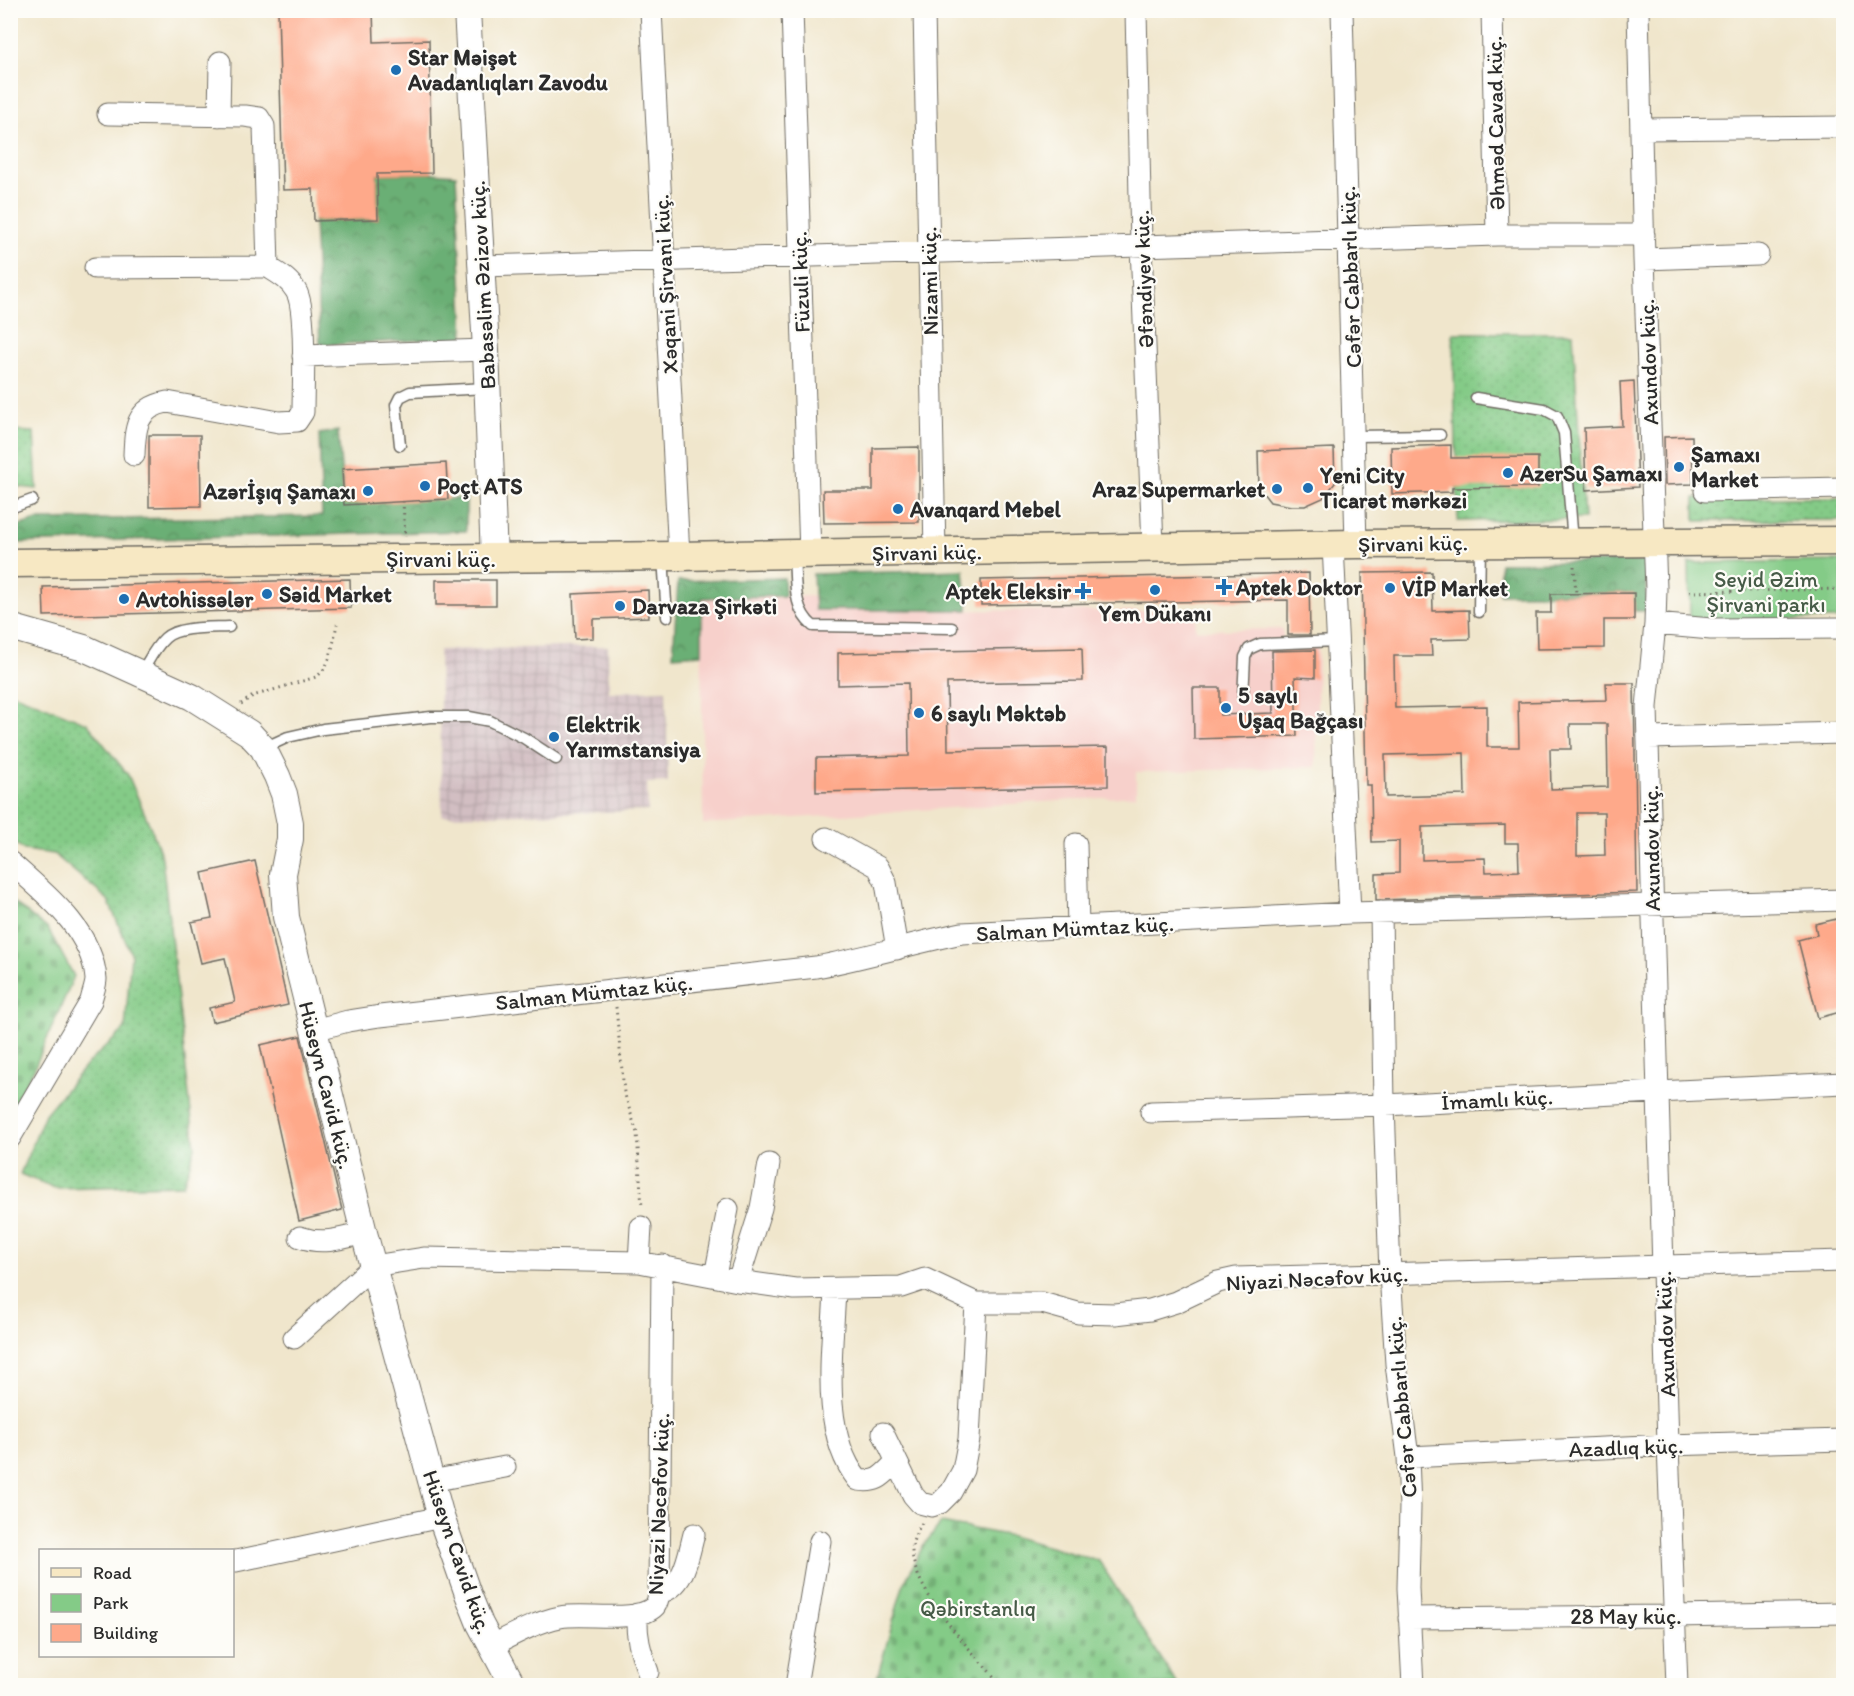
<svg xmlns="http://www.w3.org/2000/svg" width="1854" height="1696" font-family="Itim,sans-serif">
  <defs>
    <pattern id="industrial-grid" width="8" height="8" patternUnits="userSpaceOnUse" patternTransform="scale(1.5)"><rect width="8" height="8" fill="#d2bec2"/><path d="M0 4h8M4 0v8" fill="none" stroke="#b4a3a7"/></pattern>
    <pattern id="grass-dots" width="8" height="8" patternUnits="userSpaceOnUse" patternTransform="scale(1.5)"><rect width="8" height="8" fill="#84cb87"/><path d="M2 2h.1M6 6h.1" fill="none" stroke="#72ae75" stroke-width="1.8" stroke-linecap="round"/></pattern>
    <pattern id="forest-crowns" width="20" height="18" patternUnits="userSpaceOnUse" patternTransform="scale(1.5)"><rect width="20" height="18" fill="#6baf74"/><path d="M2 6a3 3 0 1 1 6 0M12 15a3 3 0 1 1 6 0" fill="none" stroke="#588f5f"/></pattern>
    <pattern id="cemetery-stones" width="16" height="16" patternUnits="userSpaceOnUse" patternTransform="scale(1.5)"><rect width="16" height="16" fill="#84cb87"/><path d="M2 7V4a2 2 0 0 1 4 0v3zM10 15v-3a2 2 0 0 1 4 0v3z" fill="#72ae75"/></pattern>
  </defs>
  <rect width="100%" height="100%" fill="#fdfcf7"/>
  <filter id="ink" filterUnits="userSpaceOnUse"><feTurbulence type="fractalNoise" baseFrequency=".0167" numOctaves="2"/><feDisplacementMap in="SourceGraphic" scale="12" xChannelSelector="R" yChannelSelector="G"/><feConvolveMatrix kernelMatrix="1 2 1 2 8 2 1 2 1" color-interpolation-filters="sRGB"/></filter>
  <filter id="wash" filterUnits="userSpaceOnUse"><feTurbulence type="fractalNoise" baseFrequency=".008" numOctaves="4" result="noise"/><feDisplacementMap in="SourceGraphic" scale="24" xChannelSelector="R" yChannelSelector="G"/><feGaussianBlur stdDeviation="1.35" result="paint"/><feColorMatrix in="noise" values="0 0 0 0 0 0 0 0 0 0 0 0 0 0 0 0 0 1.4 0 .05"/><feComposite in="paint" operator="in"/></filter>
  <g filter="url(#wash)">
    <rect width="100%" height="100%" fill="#f0e6cc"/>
    <path fill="#f7d0cb" d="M 815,596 L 816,610 L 1195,611 L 1196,630 L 1283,629 L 1282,648 L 1318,647 L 1316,767 L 1136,772 L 1136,796 L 703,824 L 701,598 Z"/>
    <path fill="url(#industrial-grid)" d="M 608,646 L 609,692 L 666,690 L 668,782 L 647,783 L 648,811 L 442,816 L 439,650 Z"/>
    <path fill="url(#grass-dots)" stroke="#587b59" stroke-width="1.5" d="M 1453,333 L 1573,333 L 1584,519 L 1458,521 Z
      M 11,431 L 34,432 L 37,489 L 11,486 Z
      M 1695,498 L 1843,498 L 1843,520 L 1695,521 Z
      M 10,692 L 87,723 L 128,775 L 153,833 L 162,858 L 195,1148 L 183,1185 L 55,1188 L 20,1174 L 45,1114 L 87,1064 L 125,1029 L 131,954 L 108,900 L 54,854 L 24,850 L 11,840 Z"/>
    <path fill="url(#forest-crowns)" stroke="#4b6d50" stroke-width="1.5" d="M 432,173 L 456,175 L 464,338 L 320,345 L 314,221 L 378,219 L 377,174 Z
      M 338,431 L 344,504 L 466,498 L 466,531 L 11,543 L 11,528 L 37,520 L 322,516 L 319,434 Z
      M 1646,561 L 1646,611 L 1634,611 L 1633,593 L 1500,594 L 1500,563 Z
      M 964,570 L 968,610 L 815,610 L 813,574 Z
      M 784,578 L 785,596 L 702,598 L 702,654 L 673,656 L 678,581 Z"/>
    <path fill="url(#cemetery-stones)" stroke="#587b59" stroke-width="1.5" d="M 11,900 L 48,929 L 74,976 L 34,1069 L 11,1108 Z
      M 941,1523 L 1011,1536 L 1099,1561 L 1178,1685 L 875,1685 L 903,1586 L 923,1546 Z"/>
    <path fill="#84cb87" stroke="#587b59" stroke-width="1.5" d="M 1843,561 L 1843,619 L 1690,621 L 1689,563 Z"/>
    <g id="blocks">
      <path fill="#fea98a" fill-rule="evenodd" d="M 278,10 L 373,10 L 374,42 L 429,40 L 432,173 L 377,174 L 378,219 L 314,221 L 313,189 L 283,190 Z
        M 1634,381 L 1638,487 L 1586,490 L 1584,428 L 1622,426 L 1620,382 Z
        M 149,435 L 200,435 L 201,506 L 149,507 Z
        M 1692,436 L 1693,484 L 1665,485 L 1664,437 Z
        M 1451,445 L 1451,458 L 1538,457 L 1538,487 L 1452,488 L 1452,492 L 1392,494 L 1391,447 Z
        M 919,447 L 919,522 L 824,523 L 823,490 L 873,490 L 873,448 Z
        M 1334,448 L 1335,483 L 1323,498 L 1305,506 L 1291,506 L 1270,502 L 1259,488 L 1258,451 Z
        M 446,463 L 448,499 L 344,505 L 342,469 Z
        M 1432,572 L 1433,611 L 1469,610 L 1470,639 L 1431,640 L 1432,656 L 1394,656 L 1395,708 L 1487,706 L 1487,747 L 1519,747 L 1518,702 L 1607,700 L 1606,683 L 1634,683 L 1637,892 L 1376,900 L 1376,874 L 1399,873 L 1399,841 L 1372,842 L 1371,785 L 1366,785 L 1362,573 ZM 1570,724 L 1607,724 L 1608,787 L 1551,789 L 1550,749 L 1571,749 ZM 1464,753 L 1465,795 L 1386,797 L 1385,755 ZM 1577,813 L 1604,813 L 1605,855 L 1577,856 ZM 1505,825 L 1505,843 L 1518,843 L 1519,871 L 1486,872 L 1485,858 L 1422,860 L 1422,827 Z
        M 1309,573 L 1310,635 L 1288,635 L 1288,600 L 981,605 L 981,580 Z
        M 350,579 L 351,608 L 44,616 L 43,587 Z
        M 436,580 L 496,580 L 496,605 L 436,605 Z
        M 648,590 L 649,617 L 593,619 L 593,638 L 575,639 L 573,594 Z
        M 1634,593 L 1634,620 L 1604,620 L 1604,648 L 1537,649 L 1536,613 L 1551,613 L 1551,594 Z
        M 1082,648 L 1083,681 L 947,683 L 948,750 L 1108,747 L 1108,786 L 816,792 L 816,758 L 909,756 L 908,683 L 838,685 L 838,653 Z
        M 1315,650 L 1315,678 L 1295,677 L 1297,736 L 1194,739 L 1193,688 L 1220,688 L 1220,715 L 1273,713 L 1272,651 Z
        M 255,861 L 288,1005 L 212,1022 L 209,1008 L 235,1002 L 225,958 L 201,963 L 191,922 L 212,918 L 202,873 Z
        M 1841,918 L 1844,927 L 1844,1011 L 1818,1018 L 1798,940 L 1817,935 L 1815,924 Z
        M 300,1036 L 342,1210 L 299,1221 L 260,1045 Z"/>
    </g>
  </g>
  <g filter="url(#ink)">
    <use href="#blocks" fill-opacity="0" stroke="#706c63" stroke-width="1.5"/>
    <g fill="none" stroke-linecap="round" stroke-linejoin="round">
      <defs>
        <path id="service" d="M 1476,398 L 1544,409 L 1557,416 L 1564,433 L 1573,542
          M 1354,436 L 1440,435
          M 400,445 L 396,405 L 400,397 L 410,392 L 487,388
          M 10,508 L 32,500
          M 794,555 C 796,580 792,609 813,626 L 952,628
          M 663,557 L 667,617
          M 1479,612 L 1480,543
          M 141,673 C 148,662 155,647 165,638 C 178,626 212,628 229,627
          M 1243,698 L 1245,657 L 1249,649 L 1260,644 L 1338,641
          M 264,748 L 288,737 L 323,729 L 431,717 L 469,717 L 490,721 L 524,738 L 556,759"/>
        <path id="minor" d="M 651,10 L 679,556
          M 792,10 L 810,554
          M 924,10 L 935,552
          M 1136,10 L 1141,245 L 1153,546
          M 1342,10 L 1356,544
          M 1492,10 L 1497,235
          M 1638,10 L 1644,259 L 1656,589 L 1655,624 L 1647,707 L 1668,1445 L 1677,1686
          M 108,114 L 245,116 L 259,118 L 264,126 L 268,267 C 279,274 289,279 296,291 C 307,308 303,388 303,412 L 297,421 L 279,422 L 167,402 C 136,408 135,428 134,455
          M 219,116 L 220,62
          M 1642,129 L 1844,127
          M 1644,259 L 1758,255
          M 481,266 L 1497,235 L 1644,235
          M 95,268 L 268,267
          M 303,356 L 486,350
          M 1705,491 L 1844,488
          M 1333,544 L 1350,913
          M 1655,624 L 1711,629 L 1844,628
          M 1648,738 L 1844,733
          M 826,838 L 878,867 L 886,883 L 897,949
          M 1076,844 L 1078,928
          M 10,862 C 44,893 92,929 96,979 C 96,986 92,995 91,1001 L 10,1138
          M 1381,912 L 1384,1105 L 1390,1274 L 1396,1364 L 1408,1457 L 1410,1507 L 1408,1588 L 1413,1686
          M 314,1030 L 348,1021 L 380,1016 L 816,967 C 865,958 913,943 962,933 L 1350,913 L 1844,900
          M 1151,1112 L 1384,1105 L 1844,1083
          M 300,1237 C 322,1245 341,1239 364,1233
          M 639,1262 L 641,1227
          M 715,1276 L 728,1209
          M 738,1281 L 761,1208 L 769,1164
          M 835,1289 C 833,1348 819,1431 858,1480 C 878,1483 882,1476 896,1462
          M 294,1338 L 373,1266 L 424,1258 L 639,1262 L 738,1281 L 795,1289 L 901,1287 L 925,1279 L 976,1303 L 1042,1303 L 1078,1313 L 1115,1314 L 1150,1310 L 1176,1302 L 1218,1282 L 1236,1278 L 1844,1261
          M 883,1433 L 913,1495 L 920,1503 L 932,1506 L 940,1503 L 951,1492 L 963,1470 L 969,1439 L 976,1303
          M 1408,1457 L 1668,1445 L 1844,1440
          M 431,1481 L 505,1467
          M 236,1561 L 441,1517
          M 659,1593 C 685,1587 688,1556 694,1534
          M 637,1614 C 636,1637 640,1650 648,1672
          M 1409,1618 L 1674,1616 L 1844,1613
          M 491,1646 C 513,1635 536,1622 560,1617 C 584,1612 638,1624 655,1606 C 658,1602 658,1598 659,1593 L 662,1265
          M 796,1686 L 820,1541"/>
        <path id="tertiary" d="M 467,10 L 486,350 L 494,559
          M 10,627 L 84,648 L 192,697 L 249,733 L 263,748 L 277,776 L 284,794 L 290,823 L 290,839 L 283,874 L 286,917 L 364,1233 L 441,1517 L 468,1594 L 480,1624 L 513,1686"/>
        <path id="secondary" d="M 10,563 L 679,556 L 1356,544 L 1844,541"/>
      </defs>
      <use href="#service" stroke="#706c63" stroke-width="13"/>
      <use href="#minor" stroke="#706c63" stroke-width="23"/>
      <use href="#tertiary" stroke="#706c63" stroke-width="28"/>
      <use href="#secondary" stroke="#706c63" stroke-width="31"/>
      <path stroke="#706c63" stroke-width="3" stroke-dasharray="1.5 4.5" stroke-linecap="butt" d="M 403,501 L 405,537
        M 1574,566 L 1576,594
        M 1689,592 L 1844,589
        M 241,704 L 253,696 L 316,677 C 332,666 333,642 337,624
        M 616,1007 L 624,1092 L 637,1133 L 642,1208
        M 922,1523 C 917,1531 912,1540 912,1550 C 913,1593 975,1654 1002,1686"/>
      <use href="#service" stroke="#fff" stroke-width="10"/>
      <use href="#minor" stroke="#fff" stroke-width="21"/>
      <use href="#tertiary" stroke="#fff" stroke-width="26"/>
      <use href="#secondary" stroke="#f7e8c3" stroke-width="28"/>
    </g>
  </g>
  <g fill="#1f6fb2" stroke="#fdfcf7" stroke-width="2">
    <circle cx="396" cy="70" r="6"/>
    <circle cx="1679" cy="467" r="6"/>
    <circle cx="1508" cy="473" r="6"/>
    <circle cx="425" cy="486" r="6"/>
    <circle cx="1308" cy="488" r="6"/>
    <circle cx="1277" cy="489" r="6"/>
    <circle cx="368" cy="491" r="6"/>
    <circle cx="898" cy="509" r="6"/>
    <path d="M1221 578h6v6h6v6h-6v6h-6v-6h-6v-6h6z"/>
    <circle cx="1390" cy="588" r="6"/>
    <circle cx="1155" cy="590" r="6"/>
    <path d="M1080 582h6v6h6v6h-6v6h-6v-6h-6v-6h6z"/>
    <circle cx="267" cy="594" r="6"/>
    <circle cx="124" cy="599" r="6"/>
    <circle cx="620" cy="606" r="6"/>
    <circle cx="1226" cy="708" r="6"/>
    <circle cx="919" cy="713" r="6"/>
    <circle cx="554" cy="737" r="6"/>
  </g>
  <g text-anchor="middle" stroke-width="4.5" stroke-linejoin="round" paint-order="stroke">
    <g font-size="22" font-weight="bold" fill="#2b2b2b" stroke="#fdfcf7" text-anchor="start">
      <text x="408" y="65">Star Məişət<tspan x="408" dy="25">Avadanlıqları Zavodu</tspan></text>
      <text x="1691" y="462">Şamaxı<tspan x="1691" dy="25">Market</tspan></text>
      <text x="1520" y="481">AzerSu Şamaxı</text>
      <text x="1320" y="483">Yeni City<tspan x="1320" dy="25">Ticarət mərkəzi</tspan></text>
      <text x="437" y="494">Poçt ATS</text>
      <text x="1265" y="497" text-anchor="end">Araz Supermarket</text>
      <text x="356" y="499" text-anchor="end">Azərİşıq Şamaxı</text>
      <text x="910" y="517">Avanqard Mebel</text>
      <text x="1236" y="595">Aptek Doktor</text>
      <text x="1402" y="596">VİP Market</text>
      <text x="1071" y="599" text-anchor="end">Aptek Eleksir</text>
      <text x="279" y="602">Səid Market</text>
      <text x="136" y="607">Avtohissələr</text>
      <text x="632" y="614">Darvaza Şirkəti</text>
      <text x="1155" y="621" text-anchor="middle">Yem Dükanı</text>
      <text x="1238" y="703">5 saylı<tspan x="1238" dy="25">Uşaq Bağçası</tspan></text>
      <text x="931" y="721">6 saylı Məktəb</text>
      <text x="566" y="732">Elektrik<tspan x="566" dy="25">Yarımstansiya</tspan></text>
    </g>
    <g font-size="22" fill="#2b2b2b" stroke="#fdfcf7">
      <text transform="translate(1495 123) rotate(-91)" y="8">Əhməd Cavad küç.</text>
      <text transform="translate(1350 277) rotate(-92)" y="8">Cəfər Cabbarlı küç.</text>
      <text transform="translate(1143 279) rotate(-92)" y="8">Əfəndiyev küç.</text>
      <text transform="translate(929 281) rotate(-91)" y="8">Nizami küç.</text>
      <text transform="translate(800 282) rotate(-92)" y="8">Füzuli küç.</text>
      <text transform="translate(665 284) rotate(-93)" y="8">Xəqani Şirvani küç.</text>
      <text transform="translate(482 285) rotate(-93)" y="8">Babasəlim Əzizov küç.</text>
      <text transform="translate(1648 362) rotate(-92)" y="8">Axundov küç.</text>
      <text transform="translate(1413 543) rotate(-1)" y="8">Şirvani küç.</text>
      <text transform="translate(927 552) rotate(-1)" y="8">Şirvani küç.</text>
      <text x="441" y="567">Şirvani küç.</text>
      <text transform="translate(1651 848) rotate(-91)" y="8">Axundov küç.</text>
      <text transform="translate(1075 928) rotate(-3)" y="8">Salman Mümtaz küç.</text>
      <text transform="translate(594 992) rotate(-6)" y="8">Salman Mümtaz küç.</text>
      <text transform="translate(327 1085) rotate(76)" y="8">Hüseyn Cavid küç.</text>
      <text transform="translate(1497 1099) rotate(-3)" y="8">İmamlı küç.</text>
      <text transform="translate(1317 1278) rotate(-3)" y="8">Niyazi Nəcəfov küç.</text>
      <text transform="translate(1665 1334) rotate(-92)" y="8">Axundov küç.</text>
      <text transform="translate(1401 1407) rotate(-95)" y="8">Cəfər Cabbarlı küç.</text>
      <text transform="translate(1626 1447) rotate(-2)" y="8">Azadlıq küç.</text>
      <text transform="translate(658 1504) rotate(-88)" y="8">Niyazi Nəcəfov küç.</text>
      <text transform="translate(458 1552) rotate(71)" y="8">Hüseyn Cavid küç.</text>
      <text x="1626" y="1624">28 May küç.</text>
    </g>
    <g font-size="22" fill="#465b47" stroke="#fdfcf7">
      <text x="1766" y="587">Seyid Əzim<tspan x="1766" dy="25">Şirvani parkı</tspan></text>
      <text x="978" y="1616">Qəbirstanlıq</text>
    </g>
  </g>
  <rect width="1854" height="1696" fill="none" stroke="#fdfcf7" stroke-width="36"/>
  <rect x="39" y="1549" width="195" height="108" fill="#fdfcf7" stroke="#a9a8a5" stroke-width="1.5"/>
  <rect x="51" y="1568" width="30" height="9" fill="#f7e8c3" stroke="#a9a8a5" stroke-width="1.5"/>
  <text x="93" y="1579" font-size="18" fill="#2b2b2b">Road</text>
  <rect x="51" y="1594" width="30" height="18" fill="#84cb87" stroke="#a9a8a5" stroke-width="1.5"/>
  <text x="93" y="1609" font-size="18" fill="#2b2b2b">Park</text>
  <rect x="51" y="1624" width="30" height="18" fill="#fea98a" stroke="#a9a8a5" stroke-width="1.5"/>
  <text x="93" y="1639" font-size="18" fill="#2b2b2b">Building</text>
</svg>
